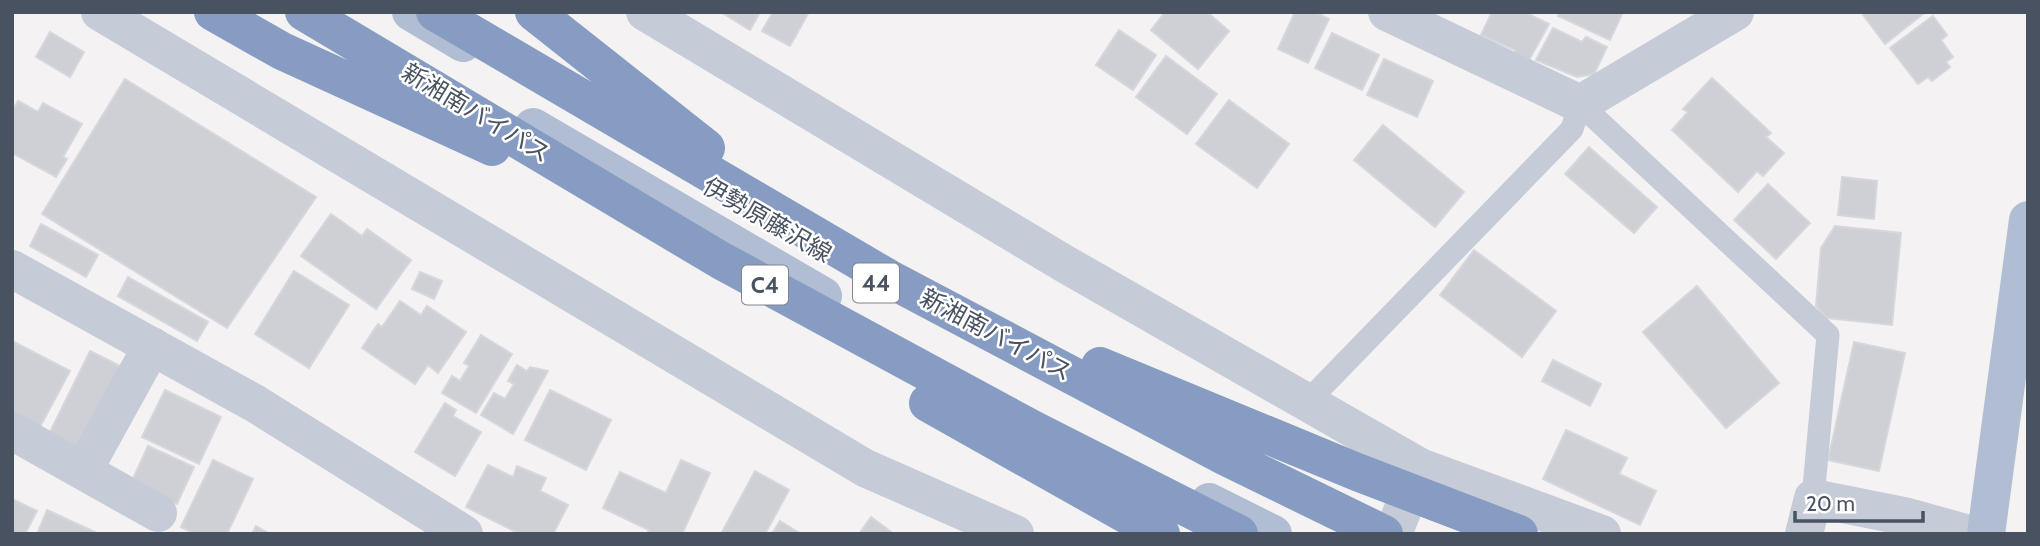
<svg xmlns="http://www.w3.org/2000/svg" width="2040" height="546" font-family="Cabin,'Noto Sans JP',sans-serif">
  <rect width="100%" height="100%" fill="#f4f2f2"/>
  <path fill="#ced0d6" stroke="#d6d7dd" stroke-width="2" d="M 721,12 L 760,12 L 750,30 Z
    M 773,12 L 809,12 L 790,46 L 762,31 Z
    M 1165,12 L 1207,12 L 1229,31 L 1198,69 L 1151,30 Z
    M 1295,12 L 1315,12 L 1329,19 L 1308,63 L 1278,49 Z
    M 1492,12 L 1524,12 L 1549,24 L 1528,62 L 1514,56 L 1515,50 L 1481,35 Z
    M 1560,12 L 1623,12 L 1610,40 L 1558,16 Z
    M 1861,12 L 1921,12 L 1923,14 L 1885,44 Z
    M 1933,16 L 1947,35 L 1941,40 L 1953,57 L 1946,62 L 1950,67 L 1932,81 L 1928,77 L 1918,84 L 1890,48 Z
    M 1553,28 L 1582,42 L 1586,37 L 1607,47 L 1594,74 L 1577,77 L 1536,60 Z
    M 1119,30 L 1156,55 L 1133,90 L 1096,65 Z
    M 50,32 L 84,52 L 70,77 L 36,57 Z
    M 1332,33 L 1379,55 L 1362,90 L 1315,68 Z
    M 1166,56 L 1217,94 L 1187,134 L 1136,97 Z
    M 1384,59 L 1433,81 L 1417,117 L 1367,95 Z
    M 1712,78 L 1771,133 L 1766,137 L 1784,153 L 1763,176 L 1757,171 L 1738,192 L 1672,130 L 1688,112 L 1683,109 Z
    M 125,79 L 316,197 L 227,328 L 42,214 Z
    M 1229,100 L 1289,144 L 1257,188 L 1196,144 Z
    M 18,101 L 38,112 L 43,103 L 82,124 L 63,157 L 67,159 L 56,177 L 12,153 L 12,111 Z
    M 1383,125 L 1464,192 L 1435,227 L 1354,160 Z
    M 1589,147 L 1657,207 L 1634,233 L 1565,174 Z
    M 1842,177 L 1877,181 L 1874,219 L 1838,215 Z
    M 1768,184 L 1810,223 L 1776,259 L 1734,220 Z
    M 331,214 L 362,236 L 367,229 L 411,260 L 376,309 L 301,256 Z
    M 41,224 L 98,255 L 86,277 L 30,246 Z
    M 1835,226 L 1901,233 L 1892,325 L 1827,318 L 1816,306 L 1821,248 Z
    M 1474,250 L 1556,311 L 1522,357 L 1440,295 Z
    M 294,271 L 349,305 L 309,368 L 255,334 Z
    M 420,272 L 442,281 L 434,299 L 412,289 Z
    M 128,277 L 208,322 L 197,341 L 118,296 Z
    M 1697,286 L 1779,383 L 1726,428 L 1643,332 Z
    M 400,301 L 421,315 L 427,306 L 466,332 L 438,373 L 428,365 L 415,384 L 362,348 L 378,324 L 382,327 Z
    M 481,335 L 512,354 L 476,413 L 442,393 L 452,376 L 460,381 L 469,366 L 464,363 Z
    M 12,341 L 70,371 L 40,427 L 12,412 Z
    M 1854,342 L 1905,353 L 1879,471 L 1828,460 Z
    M 90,351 L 124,368 L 81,455 L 47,438 Z
    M 1553,360 L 1601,384 L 1590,406 L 1542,381 Z
    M 517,365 L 527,371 L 530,367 L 548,371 L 513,434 L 481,415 L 494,393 L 505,399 L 514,384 L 508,381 Z
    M 165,390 L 221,417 L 199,464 L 142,437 Z
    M 550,390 L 611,420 L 586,470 L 525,440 Z
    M 445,403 L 456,410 L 453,416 L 481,432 L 455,476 L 415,452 Z
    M 1566,430 L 1627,458 L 1619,474 L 1656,491 L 1640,525 L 1543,479 Z
    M 148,446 L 194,467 L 177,504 L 131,483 Z
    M 213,460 L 253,479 L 227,534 L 195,534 L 181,527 Z
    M 681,460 L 710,473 L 682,534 L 647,534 L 649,530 L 603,508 L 620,472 L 666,493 Z
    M 488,465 L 513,477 L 517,466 L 546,478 L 540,491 L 568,505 L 553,534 L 520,534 L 466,507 Z
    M 755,471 L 789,490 L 765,534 L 721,534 Z
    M 12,499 L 37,511 L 25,534 L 12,534 Z
    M 47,510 L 99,534 L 37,534 Z
    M 871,517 L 894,534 L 859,534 Z
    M 780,521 L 801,534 L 772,534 Z
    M 256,526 L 270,534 L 252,534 Z"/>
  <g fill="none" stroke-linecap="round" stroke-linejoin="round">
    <path stroke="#c5ccd7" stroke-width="23" d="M 1308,401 L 1572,129 L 1580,104 L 1828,335 L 1813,498"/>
    <path stroke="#c5ccd7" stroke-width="38" d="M 100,12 L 865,468 L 1015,534
      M 645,12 L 1065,264 L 1420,467 L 1393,534
      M 1387,12 L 1580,104 L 1735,12
      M 12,269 L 256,404 L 464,534
      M 12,431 L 83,471 L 152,346
      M 1420,467 L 1602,534
      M 83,471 L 158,513
      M 1804,534 L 1813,498 L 1908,517 L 1969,534"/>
    <path stroke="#b0bdd2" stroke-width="38" d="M 411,12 L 463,43
      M 533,127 L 823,296
      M 1209,502 L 1273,534
      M 1986,534 L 2028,220"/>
    <path stroke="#879cc3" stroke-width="38" d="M 213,12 L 282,51 L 492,147
      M 304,12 L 720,260 L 1034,430 L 1239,534
      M 435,12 L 888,278 L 1226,457 L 1384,534
      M 534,12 L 706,148
      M 1100,366 L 1357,472 L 1519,534
      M 928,403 L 1161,534"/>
  </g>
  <g text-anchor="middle" stroke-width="5" stroke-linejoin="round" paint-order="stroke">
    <g fill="#fff" stroke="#7f8690" stroke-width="2">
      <rect x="853" y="263.5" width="46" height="39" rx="5"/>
      <rect x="742" y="265.5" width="46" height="39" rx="5"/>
    </g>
    <g font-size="23" font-weight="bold" fill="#485261">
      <text x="876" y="291">44</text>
      <text x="765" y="293">C4</text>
    </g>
    <g font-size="24" fill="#485261" stroke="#fff">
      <text transform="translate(476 113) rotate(31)" y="8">新湘南バイパス</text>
      <text transform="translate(767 220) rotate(30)" y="8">伊勢原藤沢線</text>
      <text transform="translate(996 335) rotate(28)" y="8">新湘南バイパス</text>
    </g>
  </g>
  <rect width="2040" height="546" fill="none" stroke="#485261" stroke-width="28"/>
  <path d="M1795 511v10h128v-10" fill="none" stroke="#485261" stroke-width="3.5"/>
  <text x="1806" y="511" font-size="21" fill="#485261" stroke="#ffffff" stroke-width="5" paint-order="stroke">20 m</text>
</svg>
